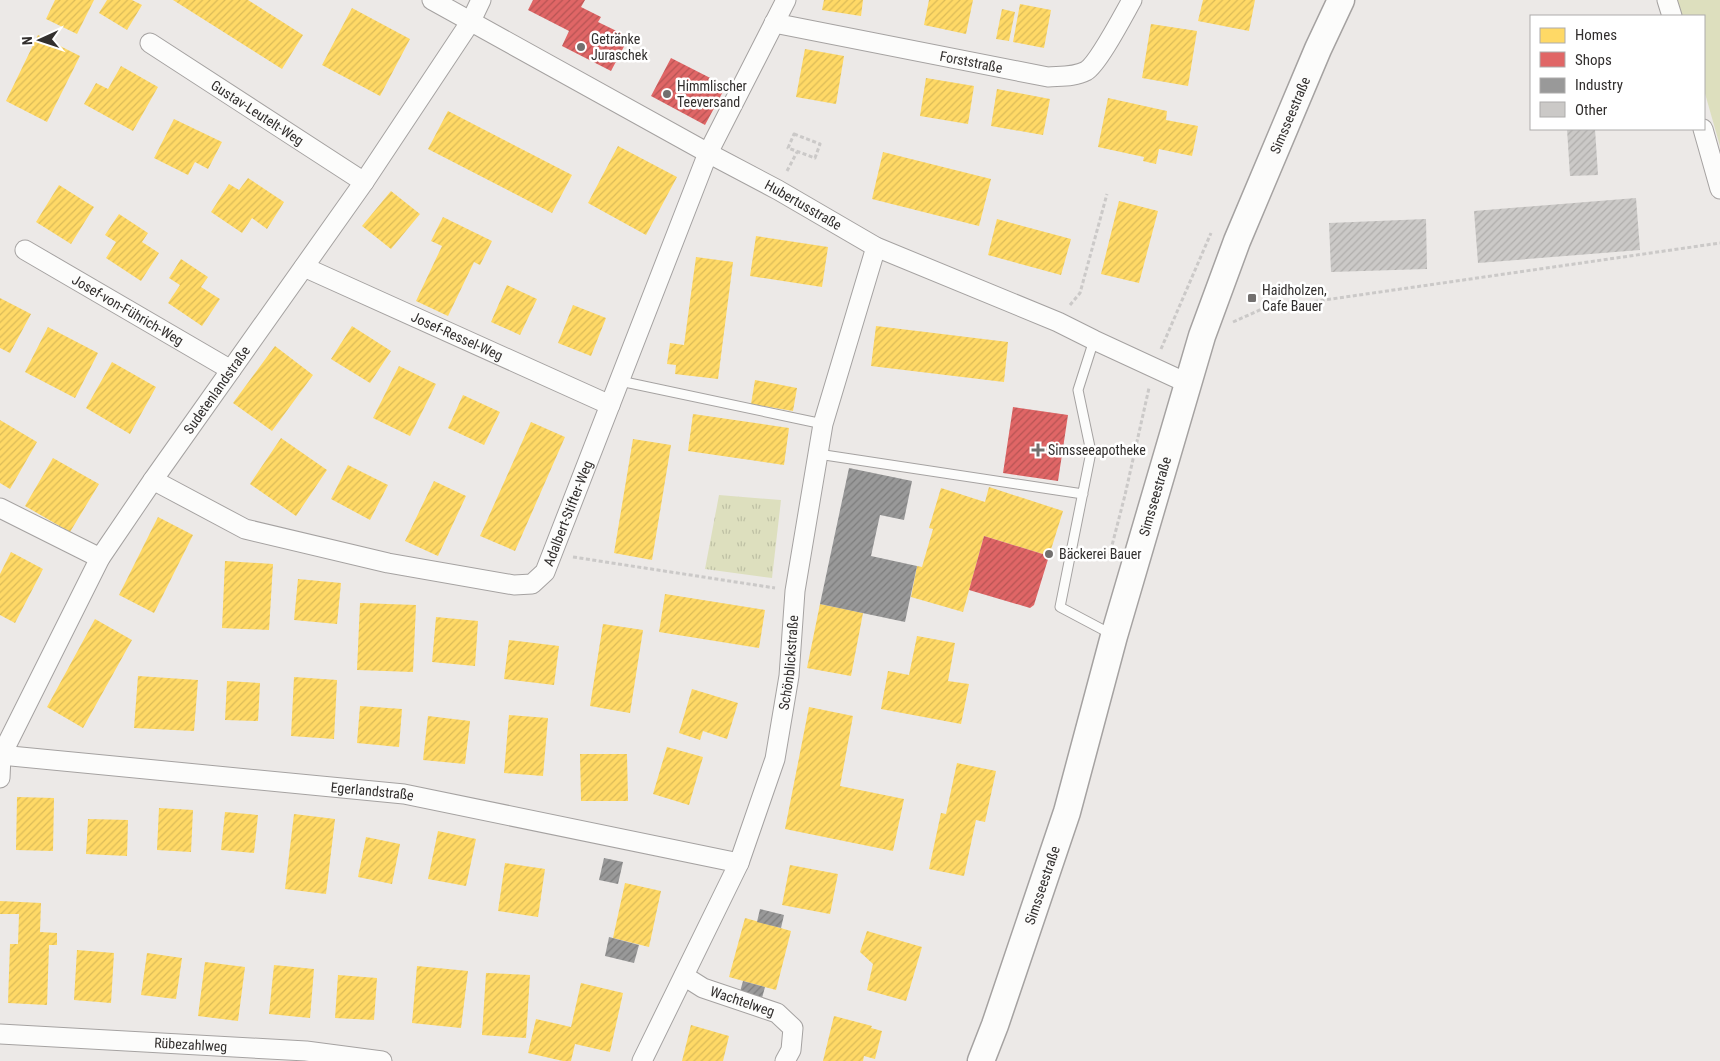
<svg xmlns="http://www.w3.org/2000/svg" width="1720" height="1061" font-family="'Roboto Condensed',sans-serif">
  <defs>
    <pattern id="park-tufts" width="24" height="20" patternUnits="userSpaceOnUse" patternTransform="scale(1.25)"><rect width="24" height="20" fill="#dddfbe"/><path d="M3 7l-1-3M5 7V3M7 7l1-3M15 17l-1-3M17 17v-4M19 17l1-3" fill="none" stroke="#bec0a4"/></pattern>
    <pattern id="homes-hatch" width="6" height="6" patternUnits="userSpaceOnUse" patternTransform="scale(1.25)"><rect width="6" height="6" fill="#ffd966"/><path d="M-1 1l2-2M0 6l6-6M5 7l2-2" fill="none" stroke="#dbbb59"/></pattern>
    <pattern id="shops-hatch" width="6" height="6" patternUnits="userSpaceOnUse" patternTransform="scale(1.25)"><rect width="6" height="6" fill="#e06666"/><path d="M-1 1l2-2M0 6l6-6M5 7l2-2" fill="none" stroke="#b65454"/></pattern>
    <pattern id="industry-hatch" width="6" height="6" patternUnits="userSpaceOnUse" patternTransform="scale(1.25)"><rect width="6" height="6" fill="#999"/><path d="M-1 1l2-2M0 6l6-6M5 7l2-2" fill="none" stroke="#7d7d7d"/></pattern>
    <pattern id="building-hatch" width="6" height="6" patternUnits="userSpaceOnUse" patternTransform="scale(1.25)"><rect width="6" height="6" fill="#cbc9c7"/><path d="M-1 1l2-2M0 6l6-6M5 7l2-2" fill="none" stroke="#afadab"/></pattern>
  </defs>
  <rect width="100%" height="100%" fill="#ece9e7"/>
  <path fill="#dddfbe" d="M 1677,0 L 1720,0 L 1720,146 L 1704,90 L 1704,16 L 1682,16 Z"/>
  <path fill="url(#park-tufts)" d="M 719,495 L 781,500 L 772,578 L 705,569 Z"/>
  <path fill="url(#homes-hatch)" d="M 55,0 L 94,0 L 77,34 L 46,19 Z
    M 107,0 L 132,0 L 142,5 L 127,30 L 99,13 Z
    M 173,0 L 248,0 L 303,35 L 282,69 Z
    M 824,0 L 863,0 L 861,16 L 822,10 Z
    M 929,0 L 973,0 L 966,34 L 924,25 Z
    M 1203,0 L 1255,0 L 1249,31 L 1198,21 Z
    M 1020,4 L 1051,10 L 1044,48 L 1013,42 Z
    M 352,8 L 410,39 L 380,96 L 322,65 Z
    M 1002,9 L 1015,12 L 1009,41 L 996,39 Z
    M 1151,24 L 1197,31 L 1188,86 L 1142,78 Z
    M 38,35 L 80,56 L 47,122 L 6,101 Z
    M 805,49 L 844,56 L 836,104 L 796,97 Z
    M 121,66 L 158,87 L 133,131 L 84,104 L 96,83 L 108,89 Z
    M 926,78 L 974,86 L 968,124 L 920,116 Z
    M 997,89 L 1050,99 L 1043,135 L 991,126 Z
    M 1108,98 L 1167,111 L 1166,120 L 1198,126 L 1192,156 L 1159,149 L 1156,164 L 1143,161 L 1144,157 L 1098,147 Z
    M 448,111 L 572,175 L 552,213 L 428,149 Z
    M 174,119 L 222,142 L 208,169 L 195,162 L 188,175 L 154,158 Z
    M 618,146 L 677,177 L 646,235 L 588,203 Z
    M 883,152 L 991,179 L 979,226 L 872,199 Z
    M 248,178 L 284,202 L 267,229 L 252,218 L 242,233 L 211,212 L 229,184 L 239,190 Z
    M 59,185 L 94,207 L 71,244 L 36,222 Z
    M 391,191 L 420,214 L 391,249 L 362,226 Z
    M 1119,201 L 1158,211 L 1139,283 L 1101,274 Z
    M 119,214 L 148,233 L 142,242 L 159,253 L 141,281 L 106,258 L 116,242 L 105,235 Z
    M 443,217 L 492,241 L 480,265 L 474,262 L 448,316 L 416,301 L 442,246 L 431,241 Z
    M 997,219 L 1071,239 L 1061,275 L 988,255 Z
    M 756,236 L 828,247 L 822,287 L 750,276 Z
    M 696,257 L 733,262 L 718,379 L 675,374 L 676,365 L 667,364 L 670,343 L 684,345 Z
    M 181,259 L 208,277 L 201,287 L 220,299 L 202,326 L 168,303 L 180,285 L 169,278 Z
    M 507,285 L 537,299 L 520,335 L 491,322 Z
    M 0,298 L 31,314 L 10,353 L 0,348 Z
    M 573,305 L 606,318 L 591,356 L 558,343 Z
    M 352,326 L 391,351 L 370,383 L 331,359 Z
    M 876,326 L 1008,342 L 1004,382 L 871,366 Z
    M 48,327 L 98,353 L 75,398 L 25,372 Z
    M 275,346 L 313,375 L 272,431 L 233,403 Z
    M 112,362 L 156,387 L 130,434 L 86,408 Z
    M 399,366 L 436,384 L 410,436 L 373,418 Z
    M 755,380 L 797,388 L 793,411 L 751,404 Z
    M 463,395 L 500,412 L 484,445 L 448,428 Z
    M 693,414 L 789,428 L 784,465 L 688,451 Z
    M 0,420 L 37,442 L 10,489 L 0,483 Z
    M 531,422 L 565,437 L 515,551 L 480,536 Z
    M 281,438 L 327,470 L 296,516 L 250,484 Z
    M 633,439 L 671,445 L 652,560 L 614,553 Z
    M 53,458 L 99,484 L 70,532 L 25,506 Z
    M 348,465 L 388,485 L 370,520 L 331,499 Z
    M 434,481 L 466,496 L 438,556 L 405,541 Z
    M 989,487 L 1063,511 L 1049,556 L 984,536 L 963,612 L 911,597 L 917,566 L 922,567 L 933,529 L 929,528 L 941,488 L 985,502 Z
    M 158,517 L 193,535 L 154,613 L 119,595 Z
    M 11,552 L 43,569 L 15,623 L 0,615 L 0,574 Z
    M 225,561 L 273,564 L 269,630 L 222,628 Z
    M 298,579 L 341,583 L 337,624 L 294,620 Z
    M 665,594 L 765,610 L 759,648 L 659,632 Z
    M 360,603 L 416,605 L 413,672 L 357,670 Z
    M 820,604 L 863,613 L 851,676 L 807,668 Z
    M 436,617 L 478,621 L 475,666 L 432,662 Z
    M 95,619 L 132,640 L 83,728 L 47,707 Z
    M 603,624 L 643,630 L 630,713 L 590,706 Z
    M 917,636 L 955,643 L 948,681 L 969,684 L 961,724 L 881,709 L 888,671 L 909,675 Z
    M 509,640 L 559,646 L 554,685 L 504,679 Z
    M 138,676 L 198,680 L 194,731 L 134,728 Z
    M 294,677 L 337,680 L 334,739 L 291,736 Z
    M 227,681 L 260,683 L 258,721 L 225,720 Z
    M 692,689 L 738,703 L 727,739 L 703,731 L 700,740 L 679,733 Z
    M 360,706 L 402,709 L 399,747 L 357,743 Z
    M 809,707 L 853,716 L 840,786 L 904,799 L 893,851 L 785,829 Z
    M 509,715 L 548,718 L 543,776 L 504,773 Z
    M 428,716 L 470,721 L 465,764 L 423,760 Z
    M 667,747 L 703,757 L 689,805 L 653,794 Z
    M 580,754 L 627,754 L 628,801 L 581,801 Z
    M 957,763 L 996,771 L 985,822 L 976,820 L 964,876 L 929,869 L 941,813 L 946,814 Z
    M 17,797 L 54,798 L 53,851 L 16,850 Z
    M 159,808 L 193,810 L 191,852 L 157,850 Z
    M 225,812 L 258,815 L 254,853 L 221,850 Z
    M 294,814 L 335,819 L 326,894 L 285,889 Z
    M 88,819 L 128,820 L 127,856 L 86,854 Z
    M 438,831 L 476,839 L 466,886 L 428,879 Z
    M 366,837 L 400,844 L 392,884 L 358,877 Z
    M 505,863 L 545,869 L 538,917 L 498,911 Z
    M 790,865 L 838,874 L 830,914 L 782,905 Z
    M 625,883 L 661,891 L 649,947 L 613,938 Z
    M 0,901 L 41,903 L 40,932 L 57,933 L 57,945 L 49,945 L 47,1005 L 8,1003 L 10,944 L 18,944 L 19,914 L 0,914 Z
    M 745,918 L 791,931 L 776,990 L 729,977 Z
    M 867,931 L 922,947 L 906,1001 L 867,990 L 873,964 L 860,952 Z
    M 77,950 L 114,953 L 111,1003 L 74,1000 Z
    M 147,953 L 182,958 L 176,999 L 141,995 Z
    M 205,962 L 245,967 L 238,1021 L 198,1016 Z
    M 274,965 L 314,969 L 310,1018 L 269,1014 Z
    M 417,966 L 468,971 L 461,1028 L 412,1023 Z
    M 486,973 L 530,975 L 526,1038 L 482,1035 Z
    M 338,975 L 377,978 L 374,1020 L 335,1018 Z
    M 581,983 L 623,993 L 610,1052 L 575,1044 L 571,1061 L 563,1061 L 528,1053 L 536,1019 L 571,1027 Z
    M 834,1016 L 872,1026 L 871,1028 L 882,1031 L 875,1059 L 864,1056 L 863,1061 L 823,1061 Z
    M 691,1025 L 729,1036 L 723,1061 L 682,1061 Z"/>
  <path fill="url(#shops-hatch)" d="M 533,0 L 585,0 L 581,7 L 601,17 L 598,22 L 629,37 L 611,71 L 562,46 L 569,31 L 528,10 Z
    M 671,58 L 726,86 L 705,125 L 651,96 Z
    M 1013,407 L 1068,415 L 1058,481 L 1003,473 Z
    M 984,536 L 1049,556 L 1034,605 L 1030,608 L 969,590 Z"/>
  <path fill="url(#industry-hatch)" d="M 849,468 L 912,481 L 904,520 L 880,515 L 871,556 L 917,566 L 905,622 L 820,604 Z
    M 604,858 L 623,862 L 618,884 L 599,880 Z
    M 760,909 L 784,915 L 781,928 L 757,922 Z
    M 609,937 L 639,945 L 634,963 L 605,956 Z
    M 743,981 L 765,987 L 762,998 L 740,992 Z"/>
  <path fill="url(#building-hatch)" d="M 1567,129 L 1595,129 L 1598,175 L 1570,176 Z
    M 1636,198 L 1640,250 L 1478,263 L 1474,211 Z
    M 1426,219 L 1427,269 L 1331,272 L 1329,223 Z"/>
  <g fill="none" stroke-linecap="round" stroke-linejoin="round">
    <defs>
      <path id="service" d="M 1094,340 L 1078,390 L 1091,452 L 1060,607 L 1111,634
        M 620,381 L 823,424
        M 818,454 L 1083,494"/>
      <g id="minor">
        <path id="s1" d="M 432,0 L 708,153 L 778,190 L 876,247 L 1058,322 L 1094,340 L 1187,383"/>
        <path d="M 1667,0 L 1672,16"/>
        <path id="s2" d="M 774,23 L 1048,77 C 1060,76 1075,77 1086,71 C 1098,64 1124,14 1132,0"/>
        <path id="s3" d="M 150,43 L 364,182"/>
        <path d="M 1703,129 L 1720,189"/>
        <path id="s4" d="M 25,250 L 231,370"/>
        <path id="s5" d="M 304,267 L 610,405"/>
        <path id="s6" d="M 153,480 L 245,529 L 388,563 L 514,585 L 532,584 L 545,572 L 708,153 L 786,0"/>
        <path d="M 0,508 L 100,558"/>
        <path id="s7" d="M 0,755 L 404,794 L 739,863"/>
        <path id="s8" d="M 0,778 L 1,756 L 100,558 L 153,480 L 364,182 L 471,21 L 481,0"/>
        <path id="s9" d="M 684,976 L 703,988 L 777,1013 L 793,1028 L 791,1050 L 785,1061"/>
        <path id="s10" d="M 0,1034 L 306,1051 L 382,1061"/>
        <path id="s11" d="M 642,1061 L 739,863 L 775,759 L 789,676 L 795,591 L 823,424 L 876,247"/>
      </g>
      <g id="secondary">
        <path id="s12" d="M 981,1061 L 995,1025 L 1067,812 L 1114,636 L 1202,336 L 1237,241 L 1318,49 L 1341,0"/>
      </g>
    </defs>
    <use href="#service" stroke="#a5a2a1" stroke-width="11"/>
    <use href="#minor" stroke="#a5a2a1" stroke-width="21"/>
    <use href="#secondary" stroke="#a5a2a1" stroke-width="29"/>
    <path stroke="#cbc9c8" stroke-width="3" stroke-dasharray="4 2.5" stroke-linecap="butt" d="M 794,134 L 820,144 L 815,158 L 788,148 Z
      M 787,171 L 797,152
      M 1070,305 L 1080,293 L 1107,194
      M 1233,322 L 1262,309 L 1720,243
      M 1161,349 L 1211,233
      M 573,557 L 775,588
      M 1109,557 L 1125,495 L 1149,388"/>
    <use href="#service" stroke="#fcfcfb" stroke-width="9"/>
    <use href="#minor" stroke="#fcfcfb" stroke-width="19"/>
    <use href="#secondary" stroke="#fcfcfb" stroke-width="26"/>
  </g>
  <g fill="#73706f" stroke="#fff" stroke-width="2">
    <circle cx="581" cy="47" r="5"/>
    <circle cx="667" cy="94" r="5"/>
    <rect x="1247" y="293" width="10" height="10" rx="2.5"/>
    <path d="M1035.5 442.5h5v5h5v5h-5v5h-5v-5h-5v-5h5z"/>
    <circle cx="1049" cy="554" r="5"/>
  </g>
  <g text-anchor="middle" stroke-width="5" stroke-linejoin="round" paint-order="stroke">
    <g font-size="14" fill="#322f2e" stroke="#fff" text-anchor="start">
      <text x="591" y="44">Getränke<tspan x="591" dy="16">Juraschek</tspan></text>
      <text x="677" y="91">Himmlischer<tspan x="677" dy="16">Teeversand</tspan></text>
      <text x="1262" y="295">Haidholzen,<tspan x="1262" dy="16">Cafe Bauer</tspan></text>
      <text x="1048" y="455">Simsseeapotheke</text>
      <text x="1059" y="559">Bäckerei Bauer</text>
    </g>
    <g font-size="14" fill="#322f2e" stroke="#fff">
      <text dy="5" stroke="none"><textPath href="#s2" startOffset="201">Forststraße</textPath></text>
      <text dy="5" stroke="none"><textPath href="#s3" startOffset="128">Gustav-Leutelt-Weg</textPath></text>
      <text dy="5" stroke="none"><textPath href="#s12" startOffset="996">Simsseestraße</textPath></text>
      <text dy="5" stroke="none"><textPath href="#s1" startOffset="424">Hubertusstraße</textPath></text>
      <text dy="5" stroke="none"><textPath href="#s4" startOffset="119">Josef-von-Führich-Weg</textPath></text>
      <text dy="5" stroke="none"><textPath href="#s5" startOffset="168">Josef-Ressel-Weg</textPath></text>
      <text dy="5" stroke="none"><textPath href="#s8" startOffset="448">Sudetenlandstraße</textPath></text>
      <text dy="5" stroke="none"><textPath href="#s12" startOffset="591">Simsseestraße</textPath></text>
      <text dy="5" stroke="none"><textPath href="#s6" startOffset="478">Adalbert-Stifter-Weg</textPath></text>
      <text dy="5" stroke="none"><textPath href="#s11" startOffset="428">Schönblickstraße</textPath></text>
      <text dy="5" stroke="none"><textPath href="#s7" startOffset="374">Egerlandstraße</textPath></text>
      <text dy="5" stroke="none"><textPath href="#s12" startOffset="186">Simsseestraße</textPath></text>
      <text dy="5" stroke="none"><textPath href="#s9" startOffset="64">Wachtelweg</textPath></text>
      <text dy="5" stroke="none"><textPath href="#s10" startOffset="191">Rübezahlweg</textPath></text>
    </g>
  </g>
  <rect x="1530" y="15" width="175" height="115" fill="#ffffff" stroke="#adacab"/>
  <rect x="1540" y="28" width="25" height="15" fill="#ffd966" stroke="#adacab"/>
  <text x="1575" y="40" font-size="15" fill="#322f2e">Homes</text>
  <rect x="1540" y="52" width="25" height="15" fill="#e06666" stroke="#adacab"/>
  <text x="1575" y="65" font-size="15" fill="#322f2e">Shops</text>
  <rect x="1540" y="78" width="25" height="15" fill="#999999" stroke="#adacab"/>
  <text x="1575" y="90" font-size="15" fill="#322f2e">Industry</text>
  <rect x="1540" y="102" width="25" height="15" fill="#cbc9c7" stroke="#adacab"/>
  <text x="1575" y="115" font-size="15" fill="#322f2e">Other</text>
  <g transform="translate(40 40) rotate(267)" stroke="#ffffff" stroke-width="4" paint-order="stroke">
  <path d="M0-4L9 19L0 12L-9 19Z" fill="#322f2e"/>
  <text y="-8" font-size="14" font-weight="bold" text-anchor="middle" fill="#322f2e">N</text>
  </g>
</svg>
